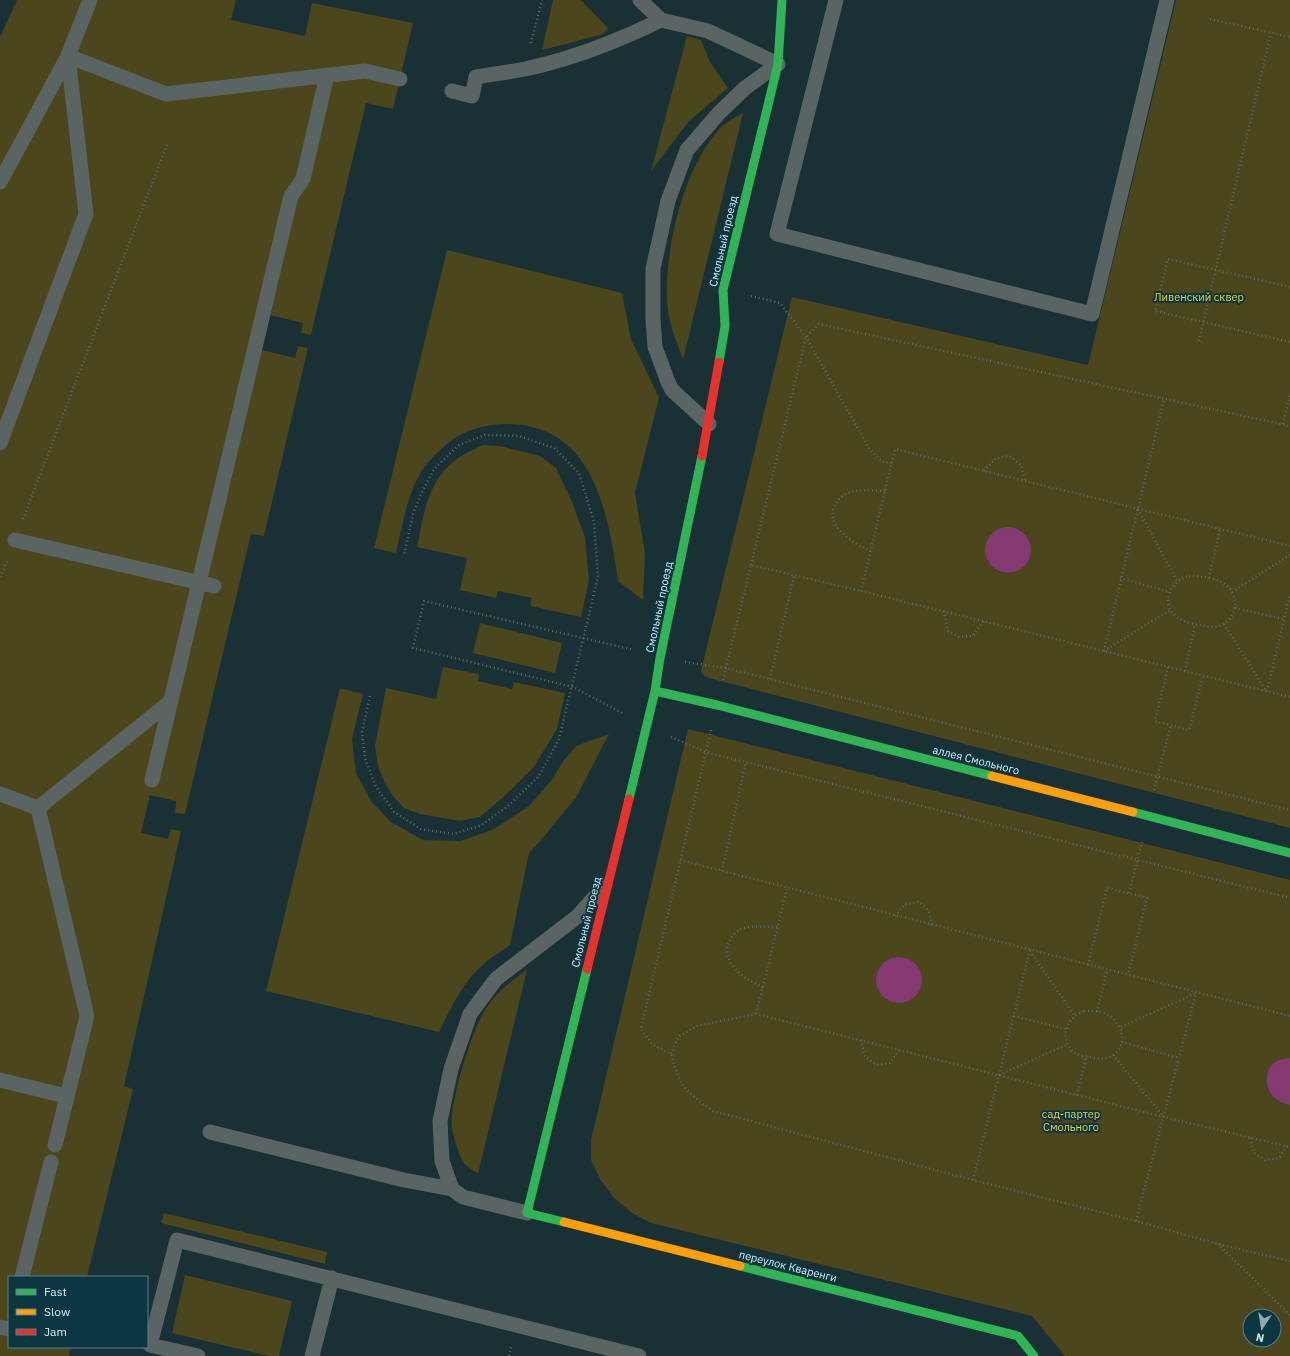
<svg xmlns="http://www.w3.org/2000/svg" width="1290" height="1356" font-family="'IBM Plex Sans',sans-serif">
  <rect width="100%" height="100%" fill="#193035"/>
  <path fill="#4b461b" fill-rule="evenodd" d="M 17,0 L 236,0 L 231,20 L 305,36 L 312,3 L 413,23 L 393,109 L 366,103 L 311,335 L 301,333 L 303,323 L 270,315 L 262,350 L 295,358 L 298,346 L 308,348 L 264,536 L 251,534 L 185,814 L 175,813 L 176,801 L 150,795 L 141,833 L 168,839 L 171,829 L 181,831 L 124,1086 L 133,1089 L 87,1277 L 9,1277 L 9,1347 L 71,1347 L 69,1356 L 0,1356 L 0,37 Z
    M 553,0 L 581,0 L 608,28 L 604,34 L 542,50 Z
    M 1176,0 L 1290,0 L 1290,828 L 709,678 L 704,676 L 701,671 L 792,297 L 1088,365 ZM 1019,529 C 1051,552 1009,595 987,560 Z
    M 687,36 L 701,40 L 710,62 L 728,88 L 689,121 L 651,171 Z
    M 743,113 L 683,360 C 678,345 670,327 668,311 C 662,256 682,170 720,128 C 726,122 736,117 743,113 Z
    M 447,250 L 622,293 L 631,339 L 659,398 L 635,493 L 645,553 L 643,600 L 618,581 C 612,540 605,494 581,460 C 554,421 498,415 458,436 C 447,442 427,462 421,472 C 407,495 402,527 396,553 L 374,548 Z
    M 483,445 L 500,446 L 540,456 L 556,468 L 572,502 L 585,537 L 589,580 L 581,617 L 530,606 L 532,598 L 498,591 L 496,598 L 460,590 L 467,558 L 417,547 C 427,497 431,466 483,445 Z
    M 480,623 L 562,643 L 555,673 L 473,653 Z
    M 443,667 L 479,674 L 478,681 L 512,689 L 514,682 L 565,693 L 557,729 L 534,767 L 508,793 L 480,817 L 460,821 L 420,814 L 404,808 L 393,796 L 385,783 L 378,766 L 375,746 L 386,688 L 436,699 Z
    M 340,688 L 363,694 L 352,739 L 356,773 L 371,801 L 391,822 L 423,840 L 461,841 L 494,829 L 529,806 L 551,781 L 564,760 L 576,746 L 609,734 L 577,796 L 542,839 L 529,853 L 510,945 C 502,951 492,956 485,963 C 463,981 451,1008 439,1032 L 266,991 Z
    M 688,729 L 1290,880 L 1290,1058 C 1258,1060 1258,1100 1290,1105 L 1290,1356 L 1065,1356 L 1032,1316 L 651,1223 L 632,1213 L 613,1197 L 600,1179 L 591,1160 L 591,1140 ZM 898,957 C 912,957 921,967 922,982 L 887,1000 L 878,990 ZM 1250,1316 L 1274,1316 L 1274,1340 L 1250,1340 Z
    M 527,970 L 478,1174 C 474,1171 467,1167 464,1163 C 460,1158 453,1135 452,1129 C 448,1106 473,1026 487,1007 C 497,992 512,980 527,970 Z
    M 164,1213 L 327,1252 L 325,1264 L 161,1223 Z
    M 185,1275 L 292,1301 L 279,1356 L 269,1356 L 172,1333 Z"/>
  <path fill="#843b71" d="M985 550a23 23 0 1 1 46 0a23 23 0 1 1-46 0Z
    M876 980a23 23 0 1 1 46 0a23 23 0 1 1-46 0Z
    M 1290,1058 L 1290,1105 C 1258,1100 1259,1058 1290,1058 Z"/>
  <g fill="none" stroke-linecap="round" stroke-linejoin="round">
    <path stroke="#5f6a6a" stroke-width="2.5" stroke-dasharray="1 3" stroke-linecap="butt" d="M 1210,19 L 1290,37
      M 531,43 L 542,0
      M 1290,287 L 1168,259 L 1155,311 L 1290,342
      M 751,296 L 780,303 L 806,337 L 869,448 L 882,462 L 892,463
      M 1199,341 L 1271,33
      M 1283,424 L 1290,394
      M 984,471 L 996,458 L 1010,456 L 1021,465 L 1025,481
      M 1138,509 L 1177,581
      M 23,519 L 168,142
      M 871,551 C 856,545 823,526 835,505 C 838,500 842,495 848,493 C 860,489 872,490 885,491
      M 751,565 L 806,337 L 819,324 L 1290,426
      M 1189,576 C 1201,576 1218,578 1227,586 C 1241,598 1236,621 1219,626 C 1213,628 1206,626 1200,625 C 1193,624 1183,622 1177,617 C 1159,603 1171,581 1189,576 Z
      M 0,577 L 7,561
      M 1120,578 L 1169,592
      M 1209,578 L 1220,529
      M 861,591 L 895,449 L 1290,546
      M 1232,592 L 1290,555
      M 1235,608 L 1284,619
      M 944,611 L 948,631 L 959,637 L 973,636 L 984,621
      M 1224,624 L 1266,691
      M 1104,651 L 1164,399
      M 1104,651 L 1170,610
      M 685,662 L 726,668 L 1290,810
      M 1168,667 L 1155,721 L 1189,730 L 1203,676
      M 1185,671 L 1195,624
      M 770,679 L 794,576
      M 723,680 L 751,565 L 861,591 L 1290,697
      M 1267,691 L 1290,594
      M 370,696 L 362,732 L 365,758 L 376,787 L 394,812 L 421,829 L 453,834 L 482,825 L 509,805 L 539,776 L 559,739 L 598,577 L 594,522 L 579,473 L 554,448 L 519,436 L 485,435 L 459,445 L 434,469 L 421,494 L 413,514 L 404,556
      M 622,713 L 573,687 L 413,648 L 424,601 L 634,650
      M 711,730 L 641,1029 L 653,1045 L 671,1054 C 680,1087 685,1091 713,1111 L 973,1180 L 1136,1221 L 1218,1244 L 1290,1261
      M 671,737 L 705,752 L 1290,898
      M 1154,790 L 1171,725
      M 680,860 L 1290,1016
      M 722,871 L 746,762
      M 1129,893 L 1142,842
      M 895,916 L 905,904 L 919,902 L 929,911 L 932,925
      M 1030,951 L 1075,1016
      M 1088,965 L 1107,888 L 1147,898 L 1128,975
      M 763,987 C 746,981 718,961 730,940 C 732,936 736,931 741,929 C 752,925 766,927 778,927
      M 1084,1011 C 1133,1006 1135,1069 1089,1057 C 1082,1056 1075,1055 1070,1048 C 1060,1034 1068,1017 1084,1011 Z
      M 1097,1012 L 1107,970
      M 756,1014 L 787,889
      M 1014,1016 L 1066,1029
      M 1121,1027 L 1196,993
      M 861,1040 L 865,1057 L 877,1065 L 890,1063 L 899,1050
      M 1122,1042 L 1179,1058
      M 671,1054 L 678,1037 L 697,1026 L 756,1014 L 1164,1117 L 1290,1147
      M 1113,1055 L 1164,1117
      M 999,1075 L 1068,1044
      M 1077,1095 L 1086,1057
      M 1250,1138 L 1254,1153 L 1265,1160 L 1279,1158 L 1287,1146
      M 973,1180 L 1030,950
      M 1136,1221 L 1196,993
      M 1218,1244 L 1290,1315
      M 509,1356 L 511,1347"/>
    <path stroke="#5a6563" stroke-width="15" d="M 640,0 L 661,20 L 708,31 L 778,64 L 745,88 L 719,113 L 687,150 L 668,201 L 653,269 L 653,319 L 655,347 L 668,382 L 672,390 L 709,424
      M 836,0 L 777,234 L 1092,314 L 1167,0
      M 452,91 L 472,96 L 476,77 C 493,74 509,72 525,69 C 572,59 618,41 661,20
      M 0,182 L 68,56 L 90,0
      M 0,443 L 86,214 L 68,56 L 166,94 L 365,71 L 400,79
      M 15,540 L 214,586
      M 152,780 L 291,196 L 303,179 L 327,75
      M 0,794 L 38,808 L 87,1016 L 55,1145
      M 38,808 L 170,702
      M 0,1080 L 66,1096
      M 210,1132 L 404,1180 L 452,1189
      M 527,1213 L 463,1197 L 452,1189 L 442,1161 L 440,1121 L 451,1069 L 470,1014 L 496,979 L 578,916 L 605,885
      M 22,1277 L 51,1162
      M 0,1327 L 9,1329
      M 198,1356 L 150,1345 L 177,1240 L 639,1356
      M 312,1356 L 332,1278"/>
    <path stroke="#30b455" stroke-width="9" d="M 719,362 L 725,326 L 723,290 L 778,64 L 782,0
      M 655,691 L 717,705 L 992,776
      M 629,799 L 655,691 L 660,658 L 702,456
      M 1133,812 L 1290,853
      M 564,1222 L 527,1213 L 587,969
      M 740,1266 L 1018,1336 L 1034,1356"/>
    <path stroke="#ff9f0a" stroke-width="9" d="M 992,776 L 1133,812
      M 564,1222 L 740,1266"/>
    <path stroke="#e5322d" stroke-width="9" d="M 702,456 L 719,362
      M 587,969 L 629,799"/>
  </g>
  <g text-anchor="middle" stroke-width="4" stroke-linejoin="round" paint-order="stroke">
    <g font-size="11" fill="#d2edf6" stroke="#0c3742">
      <text transform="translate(723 241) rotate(-77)" y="4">Смольный проезд</text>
      <text transform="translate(659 607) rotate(-78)" y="4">Смольный проезд</text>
      <text transform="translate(976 760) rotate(14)" y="4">аллея Смольного</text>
      <text transform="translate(586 922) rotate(-76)" y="4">Смольный проезд</text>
      <text transform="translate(788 1266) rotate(14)" y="4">переулок Кваренги</text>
    </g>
    <g font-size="11" fill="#ebd338" stroke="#0c3742">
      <text x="1199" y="301">Ливенский сквер</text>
      <text x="1071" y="1118">сад-партер<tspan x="1071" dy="13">Смольного</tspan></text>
    </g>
  </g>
  <rect x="8" y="1276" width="140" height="72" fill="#0c3742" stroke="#5b808a"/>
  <rect x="16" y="1289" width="20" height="6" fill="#30b455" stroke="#5b808a"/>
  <text x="44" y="1296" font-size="12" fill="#d2edf6">Fast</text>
  <rect x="16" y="1309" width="20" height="6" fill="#ff9f0a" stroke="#5b808a"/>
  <text x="44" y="1316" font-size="12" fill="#d2edf6">Slow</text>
  <rect x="16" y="1329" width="20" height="6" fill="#e5322d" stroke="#5b808a"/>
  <text x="44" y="1336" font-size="12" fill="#d2edf6">Jam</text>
  <g transform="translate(1262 1328) rotate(192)"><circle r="19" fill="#0c3742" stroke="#5b808a"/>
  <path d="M0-3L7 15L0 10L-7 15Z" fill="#91abb2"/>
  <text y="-6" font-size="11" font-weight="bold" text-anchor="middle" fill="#d2edf6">N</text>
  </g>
</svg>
